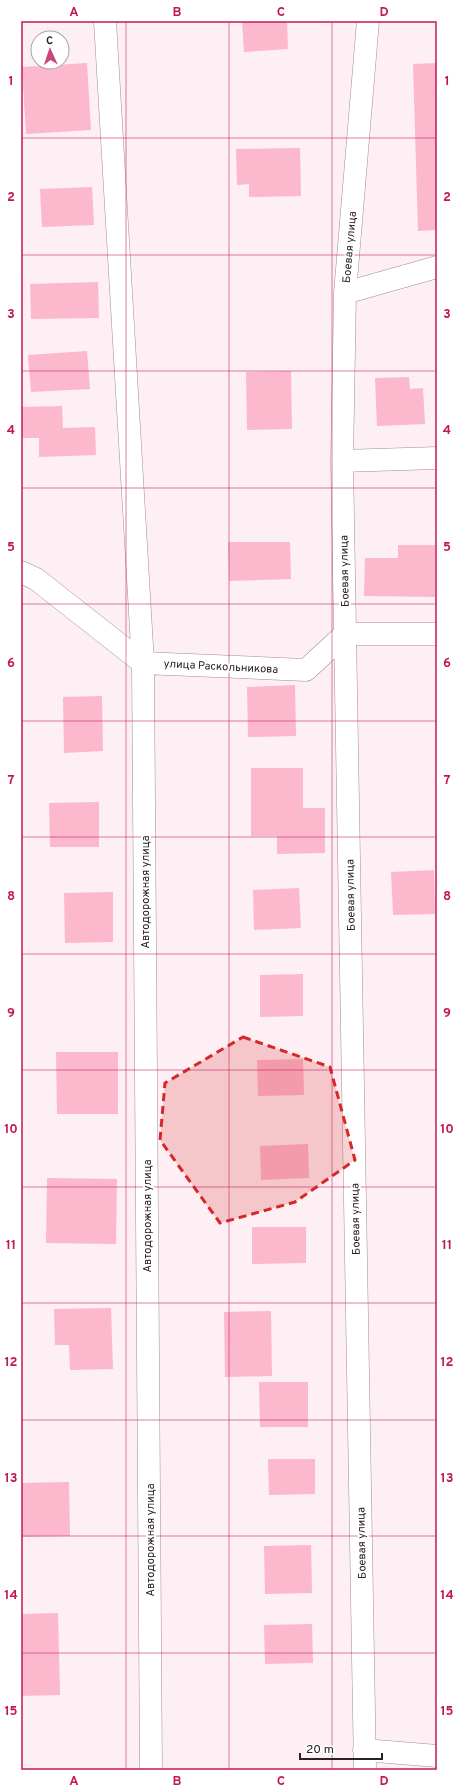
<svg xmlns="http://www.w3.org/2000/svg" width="458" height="1791" font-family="Overpass,sans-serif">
  <rect width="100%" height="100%" fill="#fdeff3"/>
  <path fill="#fcb8cc" d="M 242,21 L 287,21 L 288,49 L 244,52 Z
    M 87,63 L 91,130 L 26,134 L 22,67 Z
    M 437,63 L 437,230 L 418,231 L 413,64 Z
    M 300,148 L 301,196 L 249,197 L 249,184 L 237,185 L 236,149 Z
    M 92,187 L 94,225 L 42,227 L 40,189 Z
    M 98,282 L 99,318 L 31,319 L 30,284 Z
    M 87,351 L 90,389 L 31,392 L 28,355 Z
    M 291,371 L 292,429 L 247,430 L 246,372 Z
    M 409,377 L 410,389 L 423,388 L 425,424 L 377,426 L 375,378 Z
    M 62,406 L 63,428 L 95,427 L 96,455 L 39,457 L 39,438 L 21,438 L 21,407 Z
    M 228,542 L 290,542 L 291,579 L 229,581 Z
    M 398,545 L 435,545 L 435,597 L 364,596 L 365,558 L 398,558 Z
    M 295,685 L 296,736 L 248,737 L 247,687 Z
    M 102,696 L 103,751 L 64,753 L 63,697 Z
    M 251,768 L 303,768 L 303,808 L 325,808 L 325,853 L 277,854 L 277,836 L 251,836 Z
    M 99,802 L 99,847 L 50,847 L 49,803 Z
    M 434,870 L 435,914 L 393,915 L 391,872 Z
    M 299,888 L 301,928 L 254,930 L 253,890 Z
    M 113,892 L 113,942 L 65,943 L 64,893 Z
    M 303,974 L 303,1016 L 260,1017 L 260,975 Z
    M 56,1052 L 118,1052 L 118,1114 L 57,1114 Z
    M 303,1059 L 304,1095 L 258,1096 L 257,1060 Z
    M 308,1144 L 309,1178 L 261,1180 L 260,1146 Z
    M 47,1178 L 117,1179 L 116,1244 L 46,1243 Z
    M 252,1227 L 306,1227 L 306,1263 L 252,1264 Z
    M 111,1308 L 113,1369 L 70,1370 L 69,1345 L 55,1345 L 54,1309 Z
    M 271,1311 L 272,1376 L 225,1377 L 224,1312 Z
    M 259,1382 L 308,1382 L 308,1427 L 260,1427 Z
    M 268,1459 L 315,1459 L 315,1494 L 269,1495 Z
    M 69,1482 L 70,1536 L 21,1537 L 21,1483 Z
    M 311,1545 L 312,1593 L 265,1594 L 264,1546 Z
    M 58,1613 L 60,1695 L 21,1696 L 21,1614 Z
    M 312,1624 L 313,1663 L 265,1664 L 264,1625 Z"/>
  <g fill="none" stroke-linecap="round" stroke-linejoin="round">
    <defs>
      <path id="minor" d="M 105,21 L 143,663 L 151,1770
        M 345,293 L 437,267
        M 342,461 L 437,458
        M 21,572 L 36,579 L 143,663 L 306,670 L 345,634 L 437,634
        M 364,1750 L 437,1756
        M 365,1770 L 342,461 L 345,293 L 368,21"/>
    </defs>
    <use href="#minor" stroke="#a28d92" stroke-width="23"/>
    <use href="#minor" stroke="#fff" stroke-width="22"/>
  </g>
  <path fill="#d62828" fill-opacity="0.2" stroke="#d62828" stroke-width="3" stroke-dasharray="8 5" stroke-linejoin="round" d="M 243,1037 L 330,1067 L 355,1160 L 295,1202 L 220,1223 L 160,1140 L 165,1083 Z"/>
  <path fill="none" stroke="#c2185b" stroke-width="1" stroke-opacity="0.55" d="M 126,21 L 126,1770M 229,21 L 229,1770M 332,21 L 332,1770M 21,138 L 437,138M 21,255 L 437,255M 21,371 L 437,371M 21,488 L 437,488M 21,604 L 437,604M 21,721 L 437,721M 21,837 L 437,837M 21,954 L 437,954M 21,1070 L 437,1070M 21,1187 L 437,1187M 21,1303 L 437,1303M 21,1420 L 437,1420M 21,1536 L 437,1536M 21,1653 L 437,1653"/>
  <g text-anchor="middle" stroke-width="4" stroke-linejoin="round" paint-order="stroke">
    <g font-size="11" fill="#2a2124" stroke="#fff">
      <text transform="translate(349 247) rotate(-85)" y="4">Боевая улица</text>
      <text transform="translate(344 571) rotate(-91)" y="4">Боевая улица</text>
      <text transform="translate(221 666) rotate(3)" y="4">улица Раскольникова</text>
      <text transform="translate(145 892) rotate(-90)" y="4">Автодорожная улица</text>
      <text transform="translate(350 895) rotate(-91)" y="4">Боевая улица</text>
      <text transform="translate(147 1216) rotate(-90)" y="4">Автодорожная улица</text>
      <text transform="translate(355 1219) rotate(-91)" y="4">Боевая улица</text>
      <text transform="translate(150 1540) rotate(-90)" y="4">Автодорожная улица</text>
      <text transform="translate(361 1543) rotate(-91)" y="4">Боевая улица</text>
    </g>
  </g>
  <rect width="458" height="1791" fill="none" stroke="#ffffff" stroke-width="44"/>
  <g transform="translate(50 50) rotate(357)"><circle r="19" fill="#ffffff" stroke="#aaa6a7"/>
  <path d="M0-3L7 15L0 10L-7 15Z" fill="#cd437b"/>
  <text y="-6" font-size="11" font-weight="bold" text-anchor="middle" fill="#2a2124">С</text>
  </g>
  <path d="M300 1753v6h82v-6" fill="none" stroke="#2a2124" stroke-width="2"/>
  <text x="306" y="1753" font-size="12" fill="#2a2124" stroke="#ffffff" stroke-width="3" paint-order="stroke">20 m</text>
  <rect x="22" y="22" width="414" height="1747" fill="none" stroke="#c2185b" stroke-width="1.5"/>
  <g font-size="13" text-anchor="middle" font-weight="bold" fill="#c2185b">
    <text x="74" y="16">A</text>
    <text x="177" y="16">B</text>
    <text x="281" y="16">C</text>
    <text x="384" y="16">D</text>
    <text x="11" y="85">1</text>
    <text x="447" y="85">1</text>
    <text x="11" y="201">2</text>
    <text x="447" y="201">2</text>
    <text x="11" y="318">3</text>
    <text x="447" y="318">3</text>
    <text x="11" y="434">4</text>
    <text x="447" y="434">4</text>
    <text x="11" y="551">5</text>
    <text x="447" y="551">5</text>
    <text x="11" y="667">6</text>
    <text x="447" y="667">6</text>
    <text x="11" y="784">7</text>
    <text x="447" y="784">7</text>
    <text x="11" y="900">8</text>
    <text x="447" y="900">8</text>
    <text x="11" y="1017">9</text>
    <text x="447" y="1017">9</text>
    <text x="11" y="1133">10</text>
    <text x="447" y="1133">10</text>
    <text x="11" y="1249">11</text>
    <text x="447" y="1249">11</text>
    <text x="11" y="1366">12</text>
    <text x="447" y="1366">12</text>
    <text x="11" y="1482">13</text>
    <text x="447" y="1482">13</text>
    <text x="11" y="1599">14</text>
    <text x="447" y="1599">14</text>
    <text x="11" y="1715">15</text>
    <text x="447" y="1715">15</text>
    <text x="74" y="1785">A</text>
    <text x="177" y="1785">B</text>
    <text x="281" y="1785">C</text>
    <text x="384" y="1785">D</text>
  </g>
</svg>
